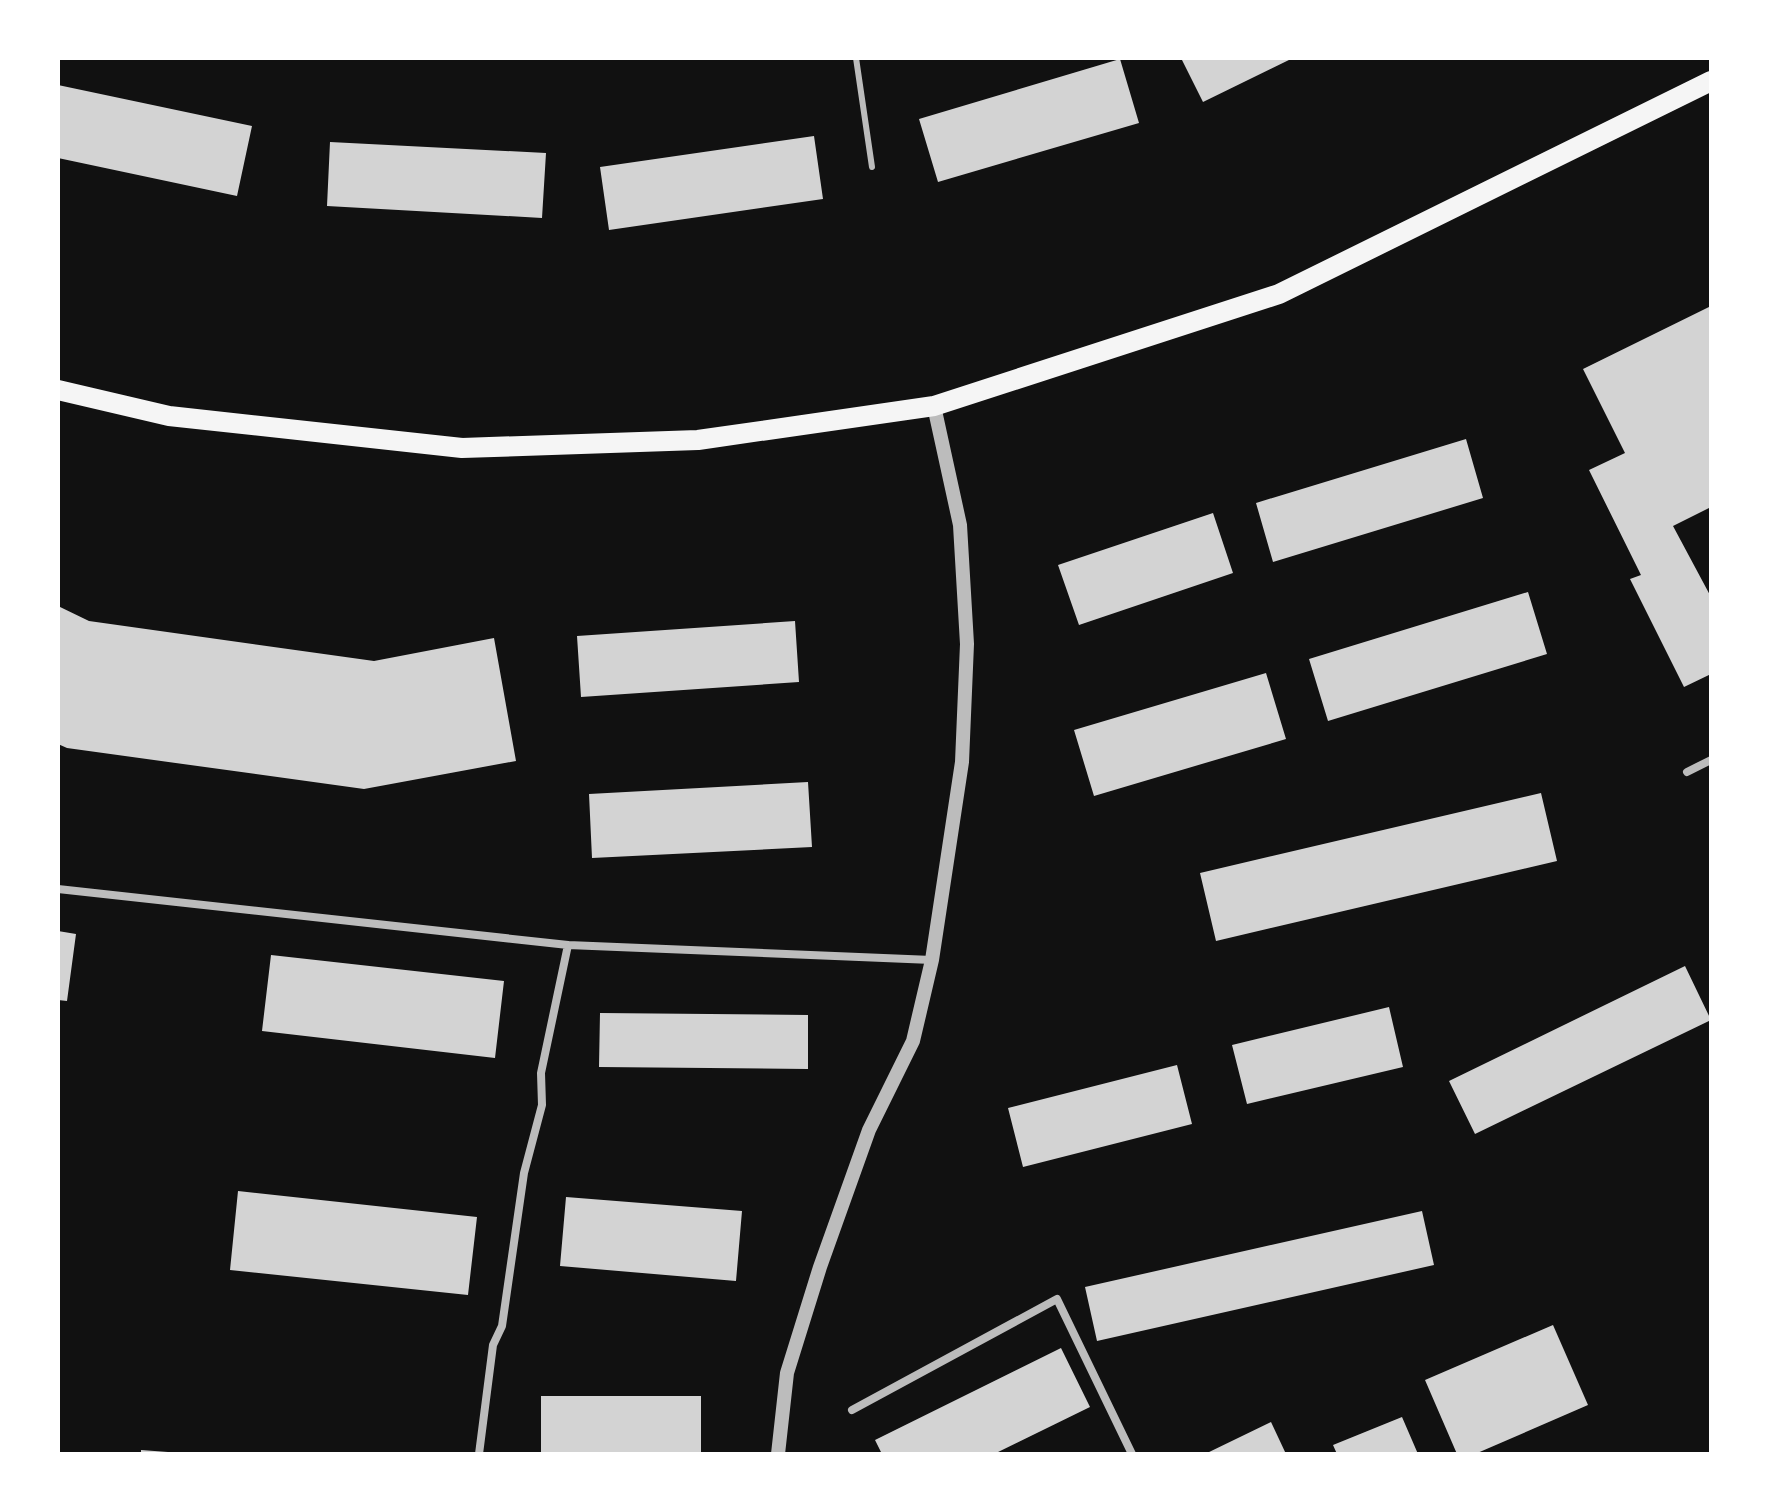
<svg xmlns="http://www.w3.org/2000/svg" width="1769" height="1512" font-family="'IBM Plex Sans',sans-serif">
  <rect width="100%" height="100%" fill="#111"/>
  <path fill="#d3d3d3" d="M 1181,58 L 1293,58 L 1203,102 Z
    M 1120,59 L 1139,123 L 938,182 L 919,119 Z
    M 58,85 L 252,126 L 237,196 L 58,158 Z
    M 814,136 L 823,199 L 609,230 L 600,167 Z
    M 330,142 L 546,153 L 542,218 L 327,206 Z
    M 1711,306 L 1711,507 L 1673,526 L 1711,597 L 1711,674 L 1684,687 L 1630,579 L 1641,575 L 1589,470 L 1625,453 L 1583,369 Z
    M 1466,439 L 1483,498 L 1273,562 L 1256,503 Z
    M 1213,513 L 1233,573 L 1079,625 L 1058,565 Z
    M 1528,592 L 1547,654 L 1328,721 L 1309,659 Z
    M 58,606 L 89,621 L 374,661 L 494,638 L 516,761 L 364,789 L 67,748 L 58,744 Z
    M 795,621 L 799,682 L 581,697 L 577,636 Z
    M 1266,673 L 1286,739 L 1094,796 L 1074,730 Z
    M 808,782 L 812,847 L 592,858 L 589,794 Z
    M 1541,793 L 1557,861 L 1216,941 L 1200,873 Z
    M 58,931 L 76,934 L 67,1001 L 58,1000 Z
    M 271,955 L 504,981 L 495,1058 L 262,1031 Z
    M 1685,966 L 1711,1020 L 1475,1134 L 1449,1081 Z
    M 1389,1007 L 1403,1067 L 1247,1104 L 1232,1045 Z
    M 600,1013 L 808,1015 L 808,1069 L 599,1067 Z
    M 1177,1065 L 1192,1124 L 1023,1167 L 1008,1108 Z
    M 238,1191 L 477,1217 L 468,1295 L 230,1270 Z
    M 566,1197 L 742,1211 L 736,1281 L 560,1266 Z
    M 1422,1211 L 1434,1265 L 1097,1341 L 1085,1287 Z
    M 1553,1325 L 1588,1405 L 1475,1454 L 1457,1454 L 1425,1380 Z
    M 1061,1348 L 1090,1407 L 994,1454 L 882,1454 L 875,1440 Z
    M 541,1396 L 701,1396 L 701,1454 L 541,1454 Z
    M 1402,1417 L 1418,1454 L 1337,1454 L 1333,1445 Z
    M 1271,1422 L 1286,1454 L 1205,1454 Z
    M 141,1450 L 168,1452 L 167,1454 L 141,1454 Z"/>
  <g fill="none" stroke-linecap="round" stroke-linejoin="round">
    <path stroke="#bcbcbc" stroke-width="6" d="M 856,58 L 872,167"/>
    <path stroke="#bcbcbc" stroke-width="8" d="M 1687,772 L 1711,760
      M 58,889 L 568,945 L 932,960
      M 852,1410 L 1057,1299 L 1132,1454
      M 479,1454 L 493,1345 L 502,1326 L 524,1173 L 542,1105 L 541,1073 L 568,945"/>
    <path stroke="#bcbcbc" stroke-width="14" d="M 778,1454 L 787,1373 L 820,1267 L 869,1130 L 913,1041 L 932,960 L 962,762 L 967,644 L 960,525 L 934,406"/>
    <path stroke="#f5f5f5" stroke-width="20" d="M 58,390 L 169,416 L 462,448 L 698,440 L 934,406 L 1279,294 L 1711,81"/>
  </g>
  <rect width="1769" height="1512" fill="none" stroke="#ffffff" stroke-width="120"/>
</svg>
